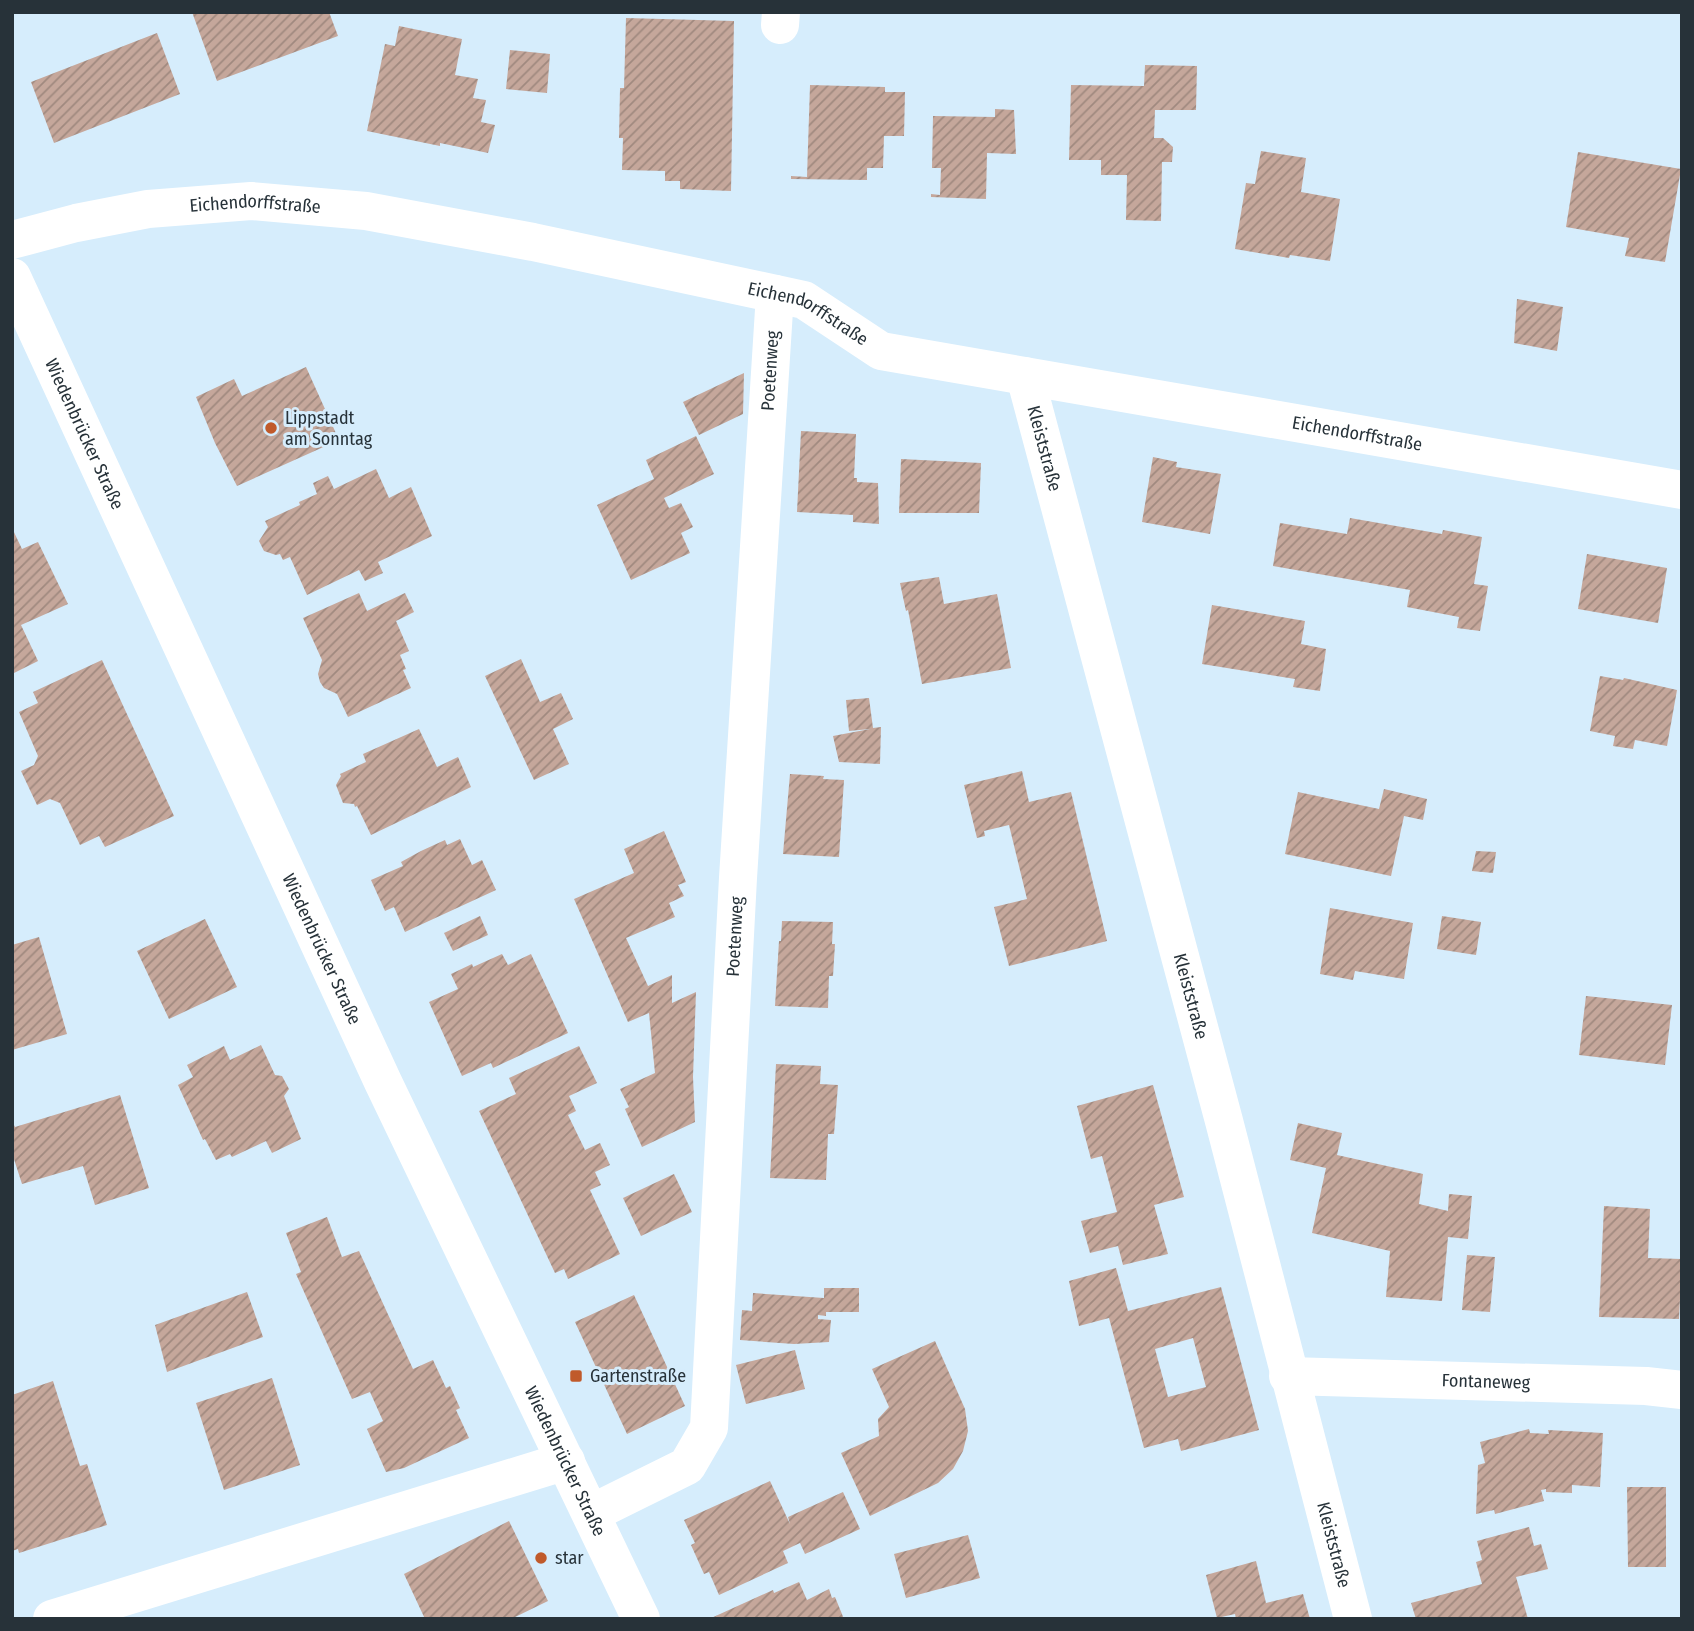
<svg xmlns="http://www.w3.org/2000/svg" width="1694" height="1631" font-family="'Fira Sans Condensed',sans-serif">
  <defs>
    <pattern id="building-hatch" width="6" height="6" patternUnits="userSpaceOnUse" patternTransform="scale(1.75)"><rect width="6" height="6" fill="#c5a79b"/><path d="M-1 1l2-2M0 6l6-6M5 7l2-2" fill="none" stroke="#a0897f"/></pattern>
  </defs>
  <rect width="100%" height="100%" fill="#d6edfc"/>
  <path fill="url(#building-hatch)" fill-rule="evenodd" d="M 192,12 L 329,12 L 338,36 L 217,81 Z
    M 626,18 L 734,21 L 731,191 L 680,189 L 680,181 L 665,181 L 665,171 L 622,170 L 623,138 L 619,138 L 620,88 L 624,88 Z
    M 399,26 L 462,39 L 455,75 L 478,79 L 473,98 L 486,100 L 481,122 L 495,125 L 488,153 L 440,143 L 440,146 L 367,131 L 385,44 L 395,46 Z
    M 157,33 L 180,94 L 54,143 L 31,82 Z
    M 510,50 L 550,54 L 547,93 L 506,89 Z
    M 1145,65 L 1197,66 L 1196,110 L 1155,110 L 1154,138 L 1163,138 L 1173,147 L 1172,162 L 1162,162 L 1161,221 L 1126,220 L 1127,175 L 1101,175 L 1101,160 L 1069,160 L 1071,85 L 1144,86 Z
    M 810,85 L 885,87 L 885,92 L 905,92 L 904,136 L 884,136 L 883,168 L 867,168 L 867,180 L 791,179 L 791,176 L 807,177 Z
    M 995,109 L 1014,110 L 1016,154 L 987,153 L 986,199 L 931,197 L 931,194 L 940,195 L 941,168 L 932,168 L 933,116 L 995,117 Z
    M 1261,151 L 1306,158 L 1301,192 L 1340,199 L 1330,261 L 1290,255 L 1289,258 L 1235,249 L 1246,183 L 1255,184 Z
    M 1578,152 L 1681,169 L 1665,262 L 1625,256 L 1629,238 L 1566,227 Z
    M 1517,299 L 1563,307 L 1557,351 L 1514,343 Z
    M 306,367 L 339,440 L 237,486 L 215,443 L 196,397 L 234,379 L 242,396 Z
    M 744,373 L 743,414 L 699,435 L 683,402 Z
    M 801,431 L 856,434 L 854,478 L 857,478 L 857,482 L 878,483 L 879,524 L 853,522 L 853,515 L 797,512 Z
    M 696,436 L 714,474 L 664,498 L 669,508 L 681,503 L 693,527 L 681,533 L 690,553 L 631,580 L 597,505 L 654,479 L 646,460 Z
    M 1153,457 L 1177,462 L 1176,467 L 1221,474 L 1210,534 L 1142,522 Z
    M 901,459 L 981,463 L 979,513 L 899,513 Z
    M 376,469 L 389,498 L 411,487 L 432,536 L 378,562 L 383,573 L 365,581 L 359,570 L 307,595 L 290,557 L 283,560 L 280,554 L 276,555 L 264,551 L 259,541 L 268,527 L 265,521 L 300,505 L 299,502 L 317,494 L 313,483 L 328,476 L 334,489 Z
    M 1350,518 L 1442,534 L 1443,530 L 1482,537 L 1474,584 L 1488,586 L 1480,631 L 1457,628 L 1459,617 L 1407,607 L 1410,590 L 1273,566 L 1280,523 L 1347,534 Z
    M 12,528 L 22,549 L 38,542 L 68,604 L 21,625 L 38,661 L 12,674 Z
    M 1587,554 L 1667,568 L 1658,623 L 1578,609 Z
    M 939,577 L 944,604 L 997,594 L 1011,668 L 922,684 L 908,610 L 906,611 L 900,583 Z
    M 359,593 L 367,611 L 405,593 L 414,612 L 396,621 L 409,651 L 400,655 L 406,669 L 403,670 L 411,688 L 348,717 L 337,694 L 324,688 L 320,682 L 318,674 L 322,660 L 303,618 Z
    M 1212,605 L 1305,621 L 1301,644 L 1326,649 L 1320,691 L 1293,687 L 1295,679 L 1202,664 Z
    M 521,659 L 540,702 L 561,693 L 573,719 L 553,729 L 569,764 L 534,780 L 485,676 Z
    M 102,660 L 174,816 L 105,847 L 99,836 L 80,845 L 60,803 L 50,799 L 37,805 L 21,771 L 34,765 L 38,756 L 19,712 L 38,703 L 33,692 Z
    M 1600,676 L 1623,680 L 1624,678 L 1677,690 L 1667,746 L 1635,740 L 1633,749 L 1613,746 L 1615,736 L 1590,731 Z
    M 869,698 L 873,728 L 881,727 L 880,764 L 839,762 L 833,736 L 870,729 L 849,731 L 846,700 Z
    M 419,729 L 437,767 L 458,757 L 471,787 L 371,835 L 357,806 L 355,807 L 354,804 L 343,803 L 336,785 L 341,776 L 340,774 L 366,762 L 363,754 Z
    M 1022,771 L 1029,802 L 1071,792 L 1107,941 L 1009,966 L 994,907 L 1027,899 L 1009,825 L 984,831 L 985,836 L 977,838 L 964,785 Z
    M 790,774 L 824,776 L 823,779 L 844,780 L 839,857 L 783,854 Z
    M 1384,789 L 1427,799 L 1423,820 L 1404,816 L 1391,876 L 1285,854 L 1298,792 L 1379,809 Z
    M 664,831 L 686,882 L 678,885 L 684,896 L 669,903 L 675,917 L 626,938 L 648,986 L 672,975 L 672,1003 L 696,992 L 693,1077 L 695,1122 L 642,1147 L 625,1109 L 629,1107 L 620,1089 L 655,1073 L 649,1013 L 628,1022 L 574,899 L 634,873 L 624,849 Z
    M 460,839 L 472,865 L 482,860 L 496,890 L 405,932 L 394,907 L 385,911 L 371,880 L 403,866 L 401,862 L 421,851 L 445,840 L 447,845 Z
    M 1476,851 L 1496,852 L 1493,873 L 1472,871 Z
    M 1330,908 L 1413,923 L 1404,979 L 1355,971 L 1353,980 L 1320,974 Z
    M 480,916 L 488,935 L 453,951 L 444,933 Z
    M 1442,916 L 1481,922 L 1476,955 L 1437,949 Z
    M 205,919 L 237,987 L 169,1019 L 137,951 Z
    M 782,921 L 833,922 L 832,944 L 835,944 L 833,976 L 829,976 L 828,1008 L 775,1006 L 779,941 L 781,941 Z
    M 39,937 L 67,1034 L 12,1050 L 12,945 Z
    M 502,954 L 508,965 L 531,954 L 568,1033 L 493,1068 L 491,1063 L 462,1076 L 429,1002 L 458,989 L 451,974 L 472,964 L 473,967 Z
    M 1586,996 L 1672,1005 L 1665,1065 L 1579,1055 Z
    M 261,1045 L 275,1075 L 282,1076 L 289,1089 L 284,1096 L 301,1139 L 272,1153 L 266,1141 L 232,1157 L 230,1154 L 216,1160 L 205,1139 L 203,1140 L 178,1085 L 193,1077 L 187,1065 L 224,1046 L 230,1060 Z
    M 579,1046 L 597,1083 L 569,1096 L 576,1111 L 568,1115 L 585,1150 L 600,1143 L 610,1165 L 595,1172 L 601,1185 L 590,1190 L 620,1254 L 568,1279 L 564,1269 L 555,1273 L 479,1111 L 516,1094 L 509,1078 Z
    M 776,1064 L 821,1066 L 820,1084 L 838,1085 L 834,1134 L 828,1134 L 826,1180 L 770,1178 Z
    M 1153,1085 L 1184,1197 L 1154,1205 L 1168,1254 L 1123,1265 L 1118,1246 L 1090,1253 L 1081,1221 L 1117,1212 L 1102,1156 L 1091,1159 L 1077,1106 Z
    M 120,1095 L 149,1188 L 95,1205 L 83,1166 L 22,1184 L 12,1153 L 12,1121 L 15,1127 Z
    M 1298,1123 L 1342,1133 L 1337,1155 L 1423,1174 L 1419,1204 L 1448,1211 L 1449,1194 L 1472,1196 L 1468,1239 L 1448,1237 L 1442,1301 L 1386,1297 L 1390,1251 L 1312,1233 L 1326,1168 L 1290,1160 Z
    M 674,1174 L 692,1212 L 641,1236 L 623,1198 Z
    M 1604,1206 L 1650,1209 L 1648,1258 L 1682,1259 L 1679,1319 L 1599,1317 Z
    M 327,1217 L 342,1257 L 359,1251 L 413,1369 L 433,1360 L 446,1388 L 450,1386 L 460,1408 L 456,1410 L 469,1438 L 404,1468 L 386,1472 L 367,1429 L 383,1421 L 370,1392 L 352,1399 L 296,1274 L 301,1272 L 286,1233 Z
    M 1467,1255 L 1495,1257 L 1490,1312 L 1462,1310 Z
    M 1116,1268 L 1128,1311 L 1221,1287 L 1259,1430 L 1181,1451 L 1178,1439 L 1144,1448 L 1109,1318 L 1079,1326 L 1069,1281 ZM 1193,1338 L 1206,1387 L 1168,1397 L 1155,1349 Z
    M 824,1288 L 859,1288 L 859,1312 L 826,1312 L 826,1316 L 818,1315 L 818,1319 L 831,1320 L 829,1342 L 794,1344 L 740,1340 L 742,1310 L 752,1311 L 753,1293 L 824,1298 Z
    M 247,1292 L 263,1337 L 167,1372 L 155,1325 Z
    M 634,1295 L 685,1406 L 627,1434 L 575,1322 Z
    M 935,1341 L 965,1409 L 968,1431 L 963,1451 L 953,1469 L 938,1483 L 870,1516 L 841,1453 L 879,1436 L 878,1419 L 889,1407 L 872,1369 Z
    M 795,1350 L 805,1389 L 746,1404 L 736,1365 Z
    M 272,1378 L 300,1465 L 224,1490 L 196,1403 Z
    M 53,1381 L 80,1466 L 87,1464 L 107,1525 L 19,1553 L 18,1549 L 12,1551 L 12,1395 Z
    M 1529,1429 L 1530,1433 L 1549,1434 L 1548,1430 L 1603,1433 L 1600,1487 L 1572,1485 L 1572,1493 L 1546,1492 L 1546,1489 L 1541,1490 L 1544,1501 L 1495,1514 L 1494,1510 L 1476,1514 L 1478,1465 L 1485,1463 L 1480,1442 Z
    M 770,1481 L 790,1524 L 788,1517 L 843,1492 L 860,1529 L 805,1554 L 800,1543 L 783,1551 L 788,1563 L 719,1595 L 709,1572 L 704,1574 L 691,1545 L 695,1543 L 684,1520 Z
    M 1627,1487 L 1666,1487 L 1666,1567 L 1628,1567 Z
    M 509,1521 L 548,1601 L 511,1619 L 425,1619 L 404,1574 Z
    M 1529,1527 L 1534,1546 L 1541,1544 L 1548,1569 L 1516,1577 L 1528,1619 L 1416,1619 L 1411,1603 L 1482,1584 L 1476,1562 L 1482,1560 L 1477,1541 Z
    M 968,1535 L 980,1578 L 906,1598 L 894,1554 Z
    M 1256,1561 L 1266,1603 L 1303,1594 L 1310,1619 L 1236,1619 L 1235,1614 L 1217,1618 L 1206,1575 Z
    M 799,1582 L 807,1600 L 829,1589 L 832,1598 L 835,1597 L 844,1619 L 709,1619 L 773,1590 L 774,1593 Z"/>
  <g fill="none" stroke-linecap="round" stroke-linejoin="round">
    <g stroke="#fff" stroke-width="38">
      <path d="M 780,25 L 781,12"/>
      <path id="s1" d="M 12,240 L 76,223 L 148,209 L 251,201 L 366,211 L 533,242 L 804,300 L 881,351 L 1682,490"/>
      <path id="s2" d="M 12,277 L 383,1082 L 641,1619"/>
      <path id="s3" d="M 1025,376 L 1224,1121 L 1353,1619"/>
      <path id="s4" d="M 1288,1376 L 1646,1386 L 1682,1390"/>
      <path id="s5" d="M 592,1513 L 687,1466 L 709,1428 L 738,878 L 775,294"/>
      <path d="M 52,1619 L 566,1461"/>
    </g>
  </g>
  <g fill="#c05a2b" stroke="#d6edfc" stroke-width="2.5">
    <circle cx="271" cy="428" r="7"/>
    <rect x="569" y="1369" width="14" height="14" rx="3.5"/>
    <circle cx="541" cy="1558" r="7"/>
  </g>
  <g text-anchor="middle" stroke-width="6" stroke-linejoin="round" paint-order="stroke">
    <g font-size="18" fill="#273239" stroke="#d6edfc">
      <text dy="6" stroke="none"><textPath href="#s1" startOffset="247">Eichendorffstraße</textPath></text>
      <text dy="6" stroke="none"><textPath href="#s1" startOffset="814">Eichendorffstraße</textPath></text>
      <text dy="6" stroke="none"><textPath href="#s5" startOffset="1209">Poetenweg</textPath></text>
      <text dy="6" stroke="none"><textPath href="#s1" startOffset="1381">Eichendorffstraße</textPath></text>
      <text dy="6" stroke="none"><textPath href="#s2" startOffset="173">Wiedenbrücker Straße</textPath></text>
      <text dy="6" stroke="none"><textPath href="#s3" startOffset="75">Kleiststraße</textPath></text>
      <text dy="6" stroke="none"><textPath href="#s5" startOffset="642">Poetenweg</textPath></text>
      <text dy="6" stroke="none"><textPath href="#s2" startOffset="740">Wiedenbrücker Straße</textPath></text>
      <text dy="6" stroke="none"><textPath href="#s3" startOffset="642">Kleiststraße</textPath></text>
      <text dy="6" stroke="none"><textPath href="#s4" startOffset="198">Fontaneweg</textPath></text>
      <text dy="6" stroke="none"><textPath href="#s2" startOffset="1307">Wiedenbrücker Straße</textPath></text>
      <text dy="6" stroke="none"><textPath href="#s3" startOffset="1209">Kleiststraße</textPath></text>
    </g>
    <g font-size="18" fill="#273239" stroke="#d6edfc" text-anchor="start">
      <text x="285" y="424">Lippstadt<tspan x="285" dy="21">am Sonntag</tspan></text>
      <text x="590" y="1382">Gartenstraße</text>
      <text x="555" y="1564">star</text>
    </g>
  </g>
  <rect width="1694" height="1631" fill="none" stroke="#273239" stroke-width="28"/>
</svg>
